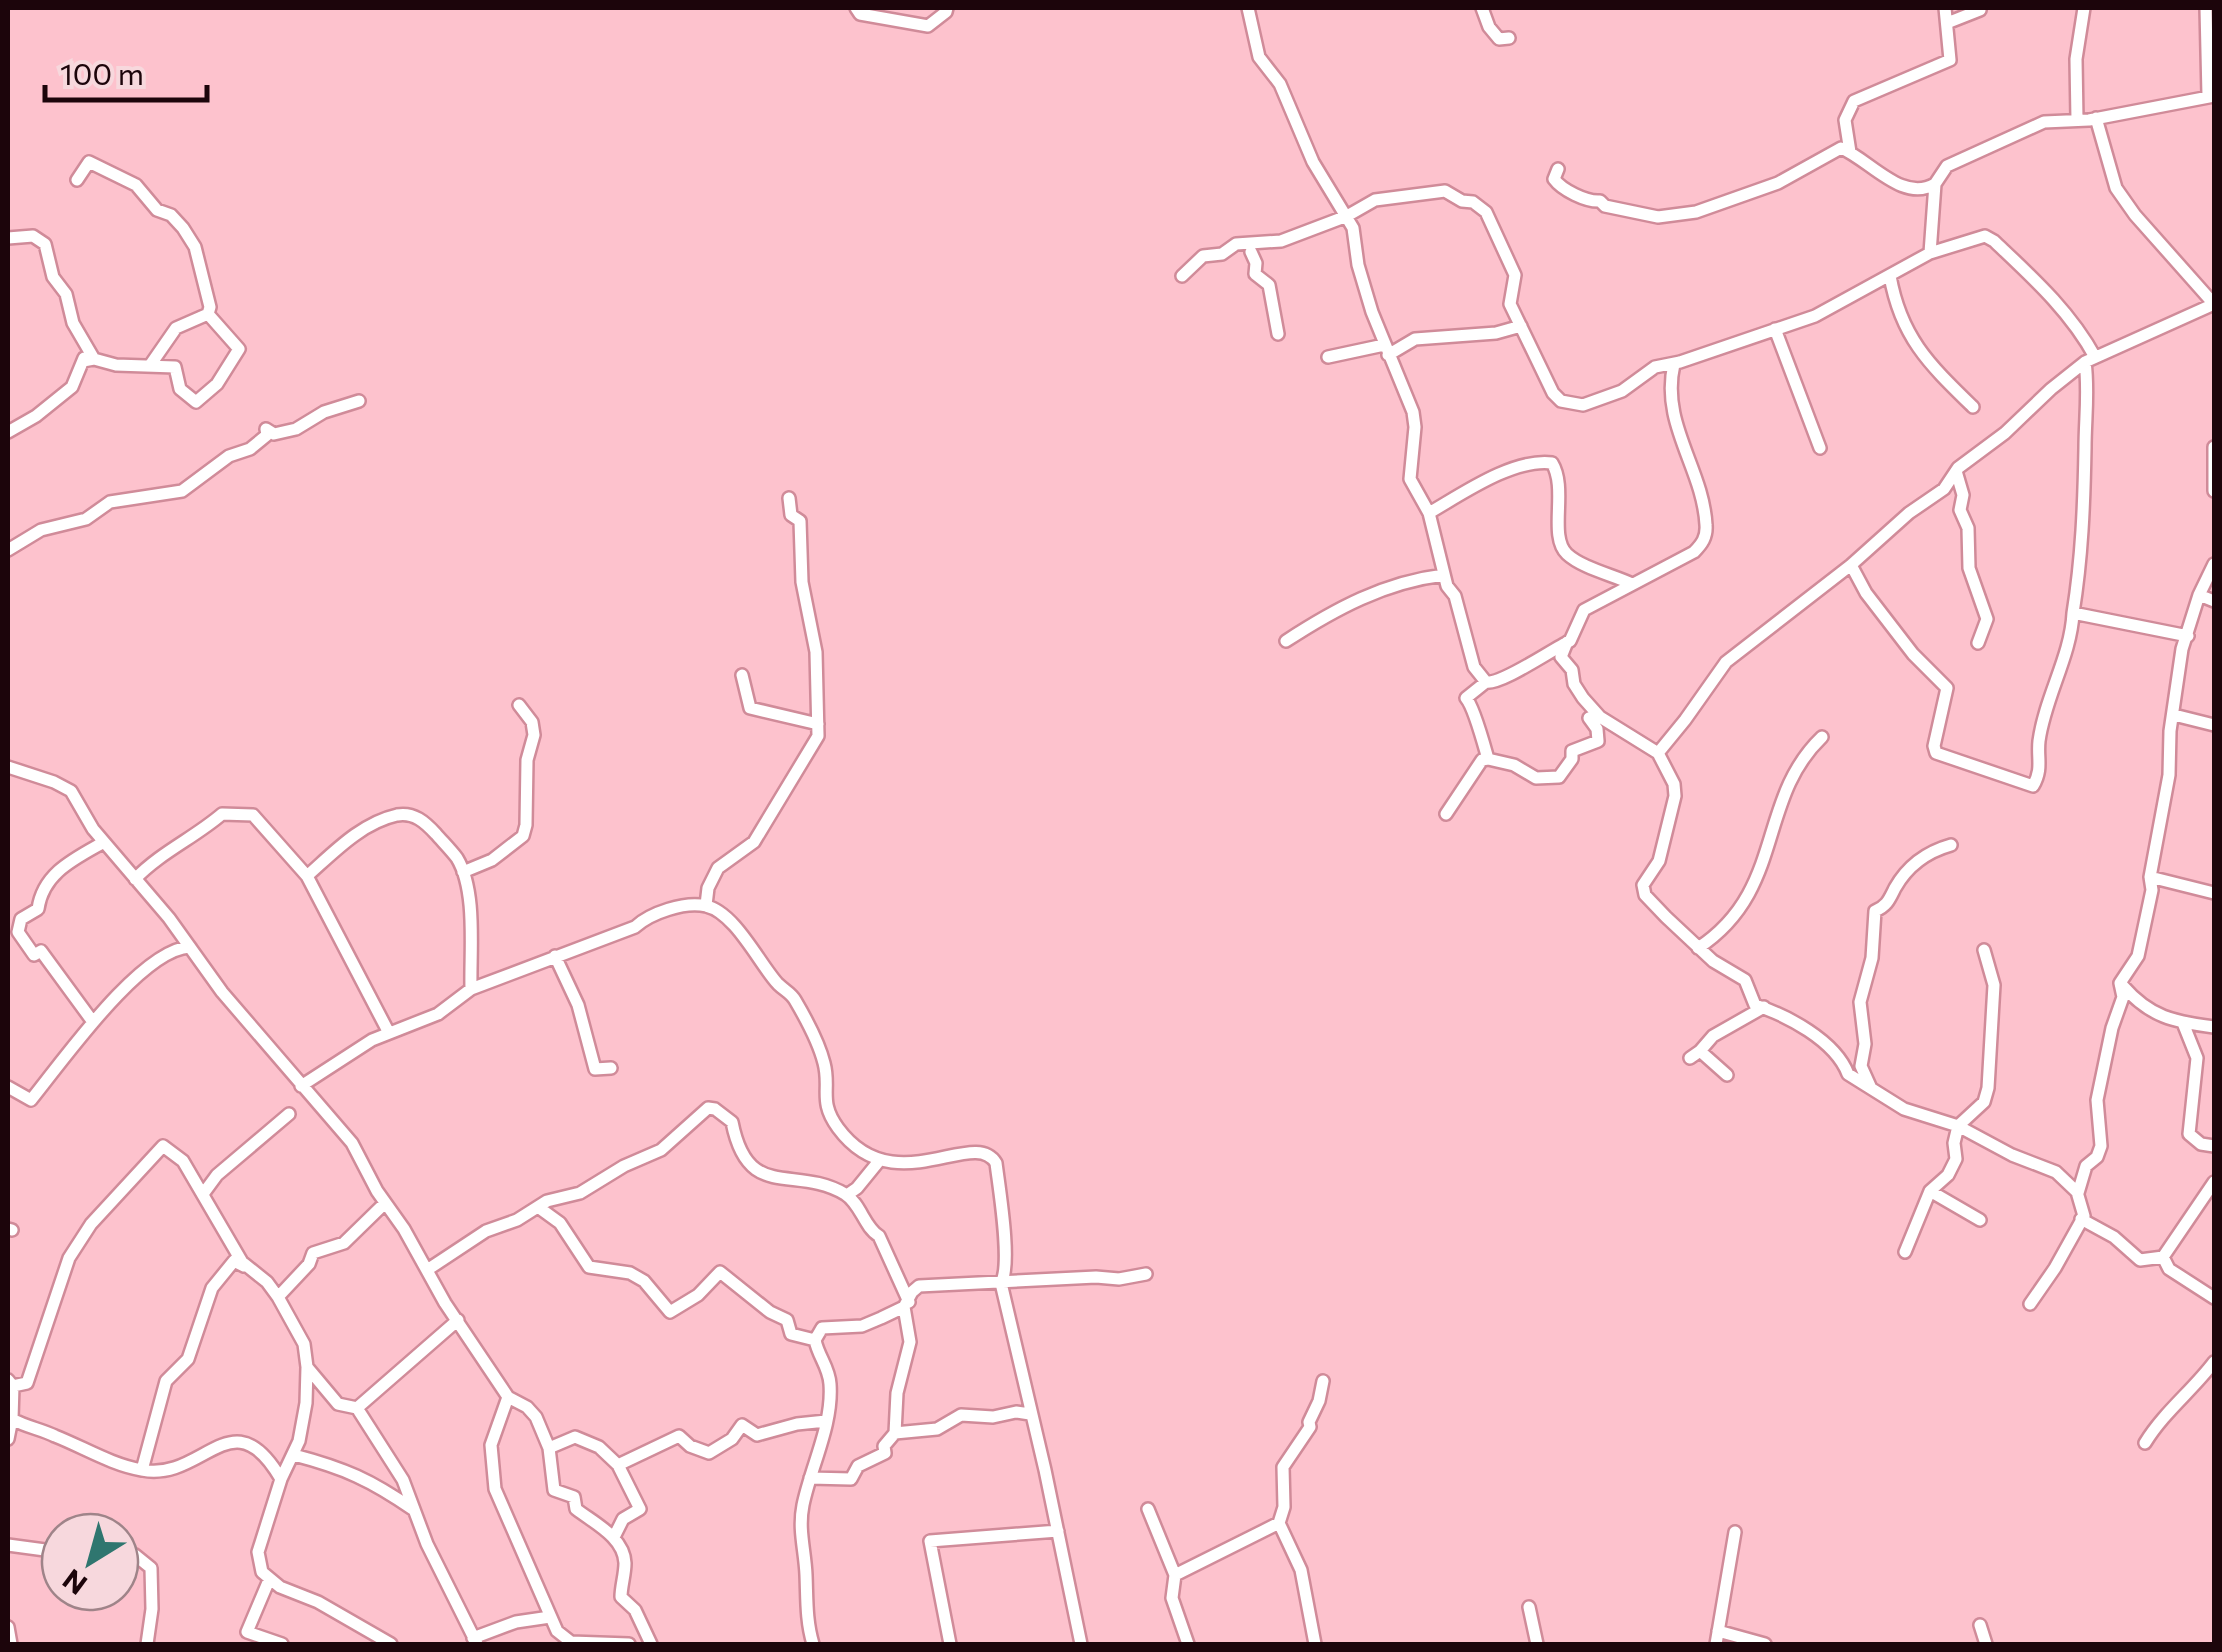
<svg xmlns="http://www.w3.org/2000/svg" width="2222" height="1652" font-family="Commissioner,sans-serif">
  <rect width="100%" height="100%" fill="#fdc2cd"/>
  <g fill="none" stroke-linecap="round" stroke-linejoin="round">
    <defs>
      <path id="minor" d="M 856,8 L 860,14 L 928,26 L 946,12 L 947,8
        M 1248,8 L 1259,57 L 1280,84 L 1313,162 L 1353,228 L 1358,265 L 1372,312 L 1413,412 L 1415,427 L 1410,479 L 1429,513 L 1447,586 L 1455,596 L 1474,667 L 1486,682
        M 1482,8 L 1489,27 L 1499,39 L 1509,38
        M 2206,8 L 2208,96
        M 1947,23 L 1980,10
        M 2096,118 L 2116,188 L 2135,215 L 2214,304
        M 2077,120 L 2076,59 L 2084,8
        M 1850,152 L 1845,120 L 1854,101 L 1950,60 L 1945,8
        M 1558,169 L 1554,179 C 1562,190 1586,202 1600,201 L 1605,206 L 1658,217 L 1696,212 L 1778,183 L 1841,148 C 1870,160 1902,203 1935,184
        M 77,180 L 89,162 L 136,185 L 157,210 L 171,215 L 183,228 L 195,247 L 210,307 L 208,314 L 239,349 L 217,384 L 196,402 L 180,389 L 175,367 L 116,365 L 94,359 L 83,361
        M 8,238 L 33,236 L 45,244 L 53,277 L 66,294 L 73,323 L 94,359
        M 1251,252 L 1256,263 L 1255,274 L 1269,285 L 1278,334
        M 1930,253 L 1935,184 L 1947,166 L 2044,122 L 2089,120 L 2214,96
        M 1182,276 L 1203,256 L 1222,254 L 1236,244 L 1281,241 L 1347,216 L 1375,200 L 1445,191 L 1462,201 L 1473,202 L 1486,212 L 1515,275 L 1510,304 L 1553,393 L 1561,401 L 1583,405 L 1622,391 L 1655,367 L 1680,362 L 1815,316 L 1930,253 L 1985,236 L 1994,241 C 2032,277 2070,311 2095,357
        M 1890,276 C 1901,338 1930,365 1973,407
        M 1775,329 L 1820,448
        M 1388,355 L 1415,339 L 1496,333 L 1521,326
        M 1328,357 L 1384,345
        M 2085,362 C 2089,391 2085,419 2085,448 C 2084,504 2082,557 2073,613 L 2188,636
        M 151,364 L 176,328 L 208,314
        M 8,432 L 36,416 L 72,387 L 84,358
        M 2214,447 L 2214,491
        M 1956,471 L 1963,495 L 1960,510 L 1968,528 L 1969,568 L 1987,619 L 1978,643
        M 1429,513 C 1462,494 1513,458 1552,463 C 1568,489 1548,536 1567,554 C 1582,568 1613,575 1632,584
        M 8,550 L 41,530 L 86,519 L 110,502 L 182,491 L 229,456 L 250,449 L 267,435 L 266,429 L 274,434 L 296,429 L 324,412 L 359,401
        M 1851,565 L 1866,593 L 1913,654 L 1947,688 L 1934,746 L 1936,753 L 2033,786 C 2043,769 2037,758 2039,741 C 2045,697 2071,656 2073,613
        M 2199,595 L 2214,601
        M 1286,641 C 1335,609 1385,582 1444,575
        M 1567,642 L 1561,657 L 1572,670 L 1574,684 L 1583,698 L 1600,717 L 1658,753 L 1674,784 L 1675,796 L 1659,861 L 1643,885 L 1645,895 L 1666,917 L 1713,961 L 1745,980 L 1755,1005 C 1786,1015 1835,1040 1848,1074 L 1904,1109 L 1958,1126 L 2012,1155 L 2056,1172 L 2077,1192 L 2084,1216 L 2055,1268 L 2030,1304
        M 742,675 L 750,708 L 818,724
        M 2174,715 L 2214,725
        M 1658,753 L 1685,720 L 1726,662 L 1851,565 L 1909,513 L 1944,489 L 1958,468 L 2005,433 L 2051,389 L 2085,362 L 2214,304
        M 1488,759 C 1484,745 1474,707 1466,698 L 1486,682 C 1501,685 1551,650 1570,641 L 1584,610 L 1694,552 C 1702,544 1707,537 1706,525 C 1703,468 1660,424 1674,364
        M 1488,759 L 1514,765 L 1536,778 L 1559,777 L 1572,759 L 1572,751 L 1598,741 L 1597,729 L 1589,718 L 1600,717
        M 8,767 L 54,782 L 71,791 L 93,829 L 169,918 L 222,992 L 352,1143 L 377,1191 L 404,1229 L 445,1303 L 508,1397 L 527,1407 L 536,1417 L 549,1448 L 554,1490 L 574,1497 L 576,1509 C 594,1523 624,1537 625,1563 C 625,1575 621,1586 621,1597 L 635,1610 L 651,1644
        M 1446,814 L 1482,760 L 1488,759
        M 463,872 L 492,860 L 523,836 L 526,825 L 527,760 L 534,735 L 532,722 L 519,705
        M 307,876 L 389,1033
        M 2150,877 L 2214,893
        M 135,879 C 161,852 194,838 222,814 L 253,815 L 307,876 C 333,853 361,823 397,815 C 414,812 425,822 436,834 C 443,842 451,850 457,858 C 477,891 470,951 471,989
        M 706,905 L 708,888 L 718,868 L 754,842 L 818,736 L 816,652 L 802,582 L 800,521 L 791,515 L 789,498
        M 1698,948 C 1786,890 1756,800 1822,737
        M 555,956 L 578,1005 L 595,1069 L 611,1068
        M 2123,986 C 2150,1017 2174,1022 2214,1027
        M 93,1022 L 41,951 L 34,955 L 18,932 L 21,919 L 38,909 C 43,873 74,859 104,842
        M 2183,1023 L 2197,1058 L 2189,1134 L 2201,1144 L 2214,1146
        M 1700,1051 L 1727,1075
        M 1690,1058 L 1700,1051 L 1713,1036 L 1764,1007
        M 301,1086 L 372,1040 L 438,1014 L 471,989 L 635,927 C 650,913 685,901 706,906 C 735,912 760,965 778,984 C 784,990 791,993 795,1000 C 805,1017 819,1043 824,1063 C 831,1089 818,1101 838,1128 C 894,1204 974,1126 996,1163 C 999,1188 1012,1264 1001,1283 L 1045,1470 L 1081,1644
        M 1870,1086 L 1861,1066 L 1865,1044 L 1860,1002 L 1872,958 L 1875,911 C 1887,906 1889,900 1895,888 C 1908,865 1926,852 1951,845
        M 8,1087 L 31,1100 C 62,1062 141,949 190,947
        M 1930,1191 L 1980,1220
        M 2078,1193 L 2086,1166 L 2097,1157 L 2101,1146 L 2097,1100 L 2112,1028 L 2123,997 L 2120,983 L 2138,956 L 2152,890 L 2150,877 L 2169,775 L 2170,731 L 2182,649 L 2199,595 L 2214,564
        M 203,1194 L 217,1175 L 289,1114
        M 847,1195 L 857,1188 L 879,1161
        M 538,1207 L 560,1223 L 589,1267 L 630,1273 L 644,1281 L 670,1312 L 698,1295 L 720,1272 L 770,1312 L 787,1320 L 791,1334 L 815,1340
        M 2081,1219 L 2114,1237 L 2140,1260 L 2163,1257 L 2214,1182
        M 8,1229 L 12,1230
        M 1905,1252 L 1930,1191 L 1948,1175 L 1956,1159 L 1954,1143 L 1958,1126 L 1984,1102 L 1988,1088 L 1994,985 L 1984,950
        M 2163,1257 L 2169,1269 L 2214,1298
        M 427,1270 L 486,1231 L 517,1220 L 547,1201 L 580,1193 L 624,1166 L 661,1150 L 708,1108 L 715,1109 L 732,1122 C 748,1203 794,1164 845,1194 C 861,1204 864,1227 879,1236 L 909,1302
        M 278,1297 L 309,1264 L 313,1253 L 344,1243 L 385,1203
        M 815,1340 L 822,1328 L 862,1326 L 881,1318 L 904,1307 L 912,1292 L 919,1286 L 1096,1277 L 1119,1279 L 1146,1274
        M 307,1367 L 306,1403 L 299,1441 L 281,1479 L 258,1552 L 262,1572 L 280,1587 L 318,1602 L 391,1644
        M 8,1380 L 13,1386 L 12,1419 C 26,1427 41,1429 55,1436 C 83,1447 112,1465 142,1470 C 204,1482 232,1395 281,1479
        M 13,1386 L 27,1383 L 69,1258 L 91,1224 L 163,1146 L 183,1161 L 242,1262 L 267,1282 L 278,1297 L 304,1344 L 307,1367 L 338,1404 L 357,1408 L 403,1480 L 427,1544 L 477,1644
        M 508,1397 L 491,1445 L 495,1489 L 557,1631 L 571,1642 L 629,1644
        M 357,1408 L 458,1320
        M 895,1433 L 937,1429 L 961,1415 L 993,1417 L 1016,1412 L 1030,1414
        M 8,1439 L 12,1419
        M 2145,1443 C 2164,1412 2192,1391 2214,1362
        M 549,1448 L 575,1437 L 599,1447 L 618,1465 L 640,1509 L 623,1519 L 614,1537
        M 294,1455 C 344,1468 371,1480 414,1510
        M 618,1465 L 679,1436 L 690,1446 L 709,1453 L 732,1439 L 742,1425 L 757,1435 L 797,1424 L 826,1421
        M 142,1470 L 166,1381 L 188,1359 L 212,1288 L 234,1261 L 244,1266
        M 810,1478 L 851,1479 L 858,1466 L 885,1453 L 884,1446 L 895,1433 L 897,1393 L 910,1342 L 904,1307
        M 1148,1509 L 1175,1575 L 1172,1598 L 1188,1644
        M 1279,1523 L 1284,1507 L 1283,1467 L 1310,1427 L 1309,1422 L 1319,1401 L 1323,1381
        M 8,1545 L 60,1552
        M 120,1553 L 135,1555 L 151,1568 L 152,1609 L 147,1644
        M 1175,1575 L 1279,1523 L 1301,1570 L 1315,1644
        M 269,1580 L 247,1632 L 282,1644
        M 1529,1607 L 1537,1644
        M 1980,1625 L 1986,1644
        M 8,1627 L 11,1644
        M 1718,1631 L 1765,1644
        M 473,1638 L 516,1622 L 550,1617
        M 813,1644 C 806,1621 807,1599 806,1575 C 805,1550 798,1530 803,1505 C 811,1466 833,1425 830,1384 C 829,1367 818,1356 815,1340
        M 950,1644 L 930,1541 L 1058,1531
        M 1716,1644 L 1735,1532"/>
    </defs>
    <use href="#minor" stroke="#d08b99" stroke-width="16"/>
    <use href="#minor" stroke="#fff" stroke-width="11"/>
  </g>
  <rect width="2222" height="1652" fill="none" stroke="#1c050b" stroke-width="20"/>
  <g transform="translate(90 1562) rotate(217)"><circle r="48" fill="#f7d8dd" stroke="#9f8489" stroke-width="2.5"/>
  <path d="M0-8L18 38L0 25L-18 38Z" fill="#2f766f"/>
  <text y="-15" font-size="28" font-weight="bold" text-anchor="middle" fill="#1c050b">N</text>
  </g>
  <path d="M45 85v15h162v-15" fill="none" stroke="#1c050b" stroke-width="5"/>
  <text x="60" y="85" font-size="30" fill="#1c050b" stroke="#f7d8dd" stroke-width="8" paint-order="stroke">100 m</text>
</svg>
